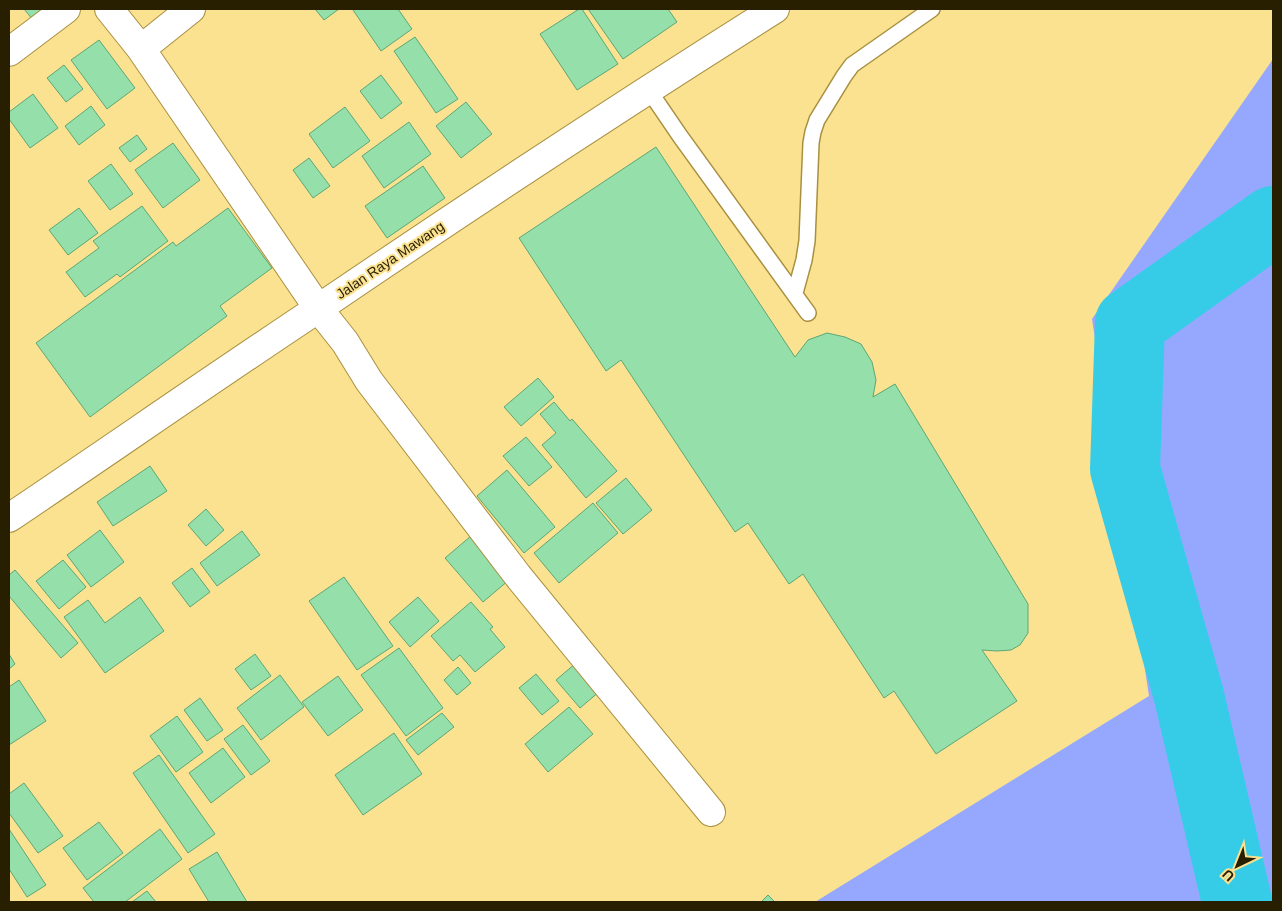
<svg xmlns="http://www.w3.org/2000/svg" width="1282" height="911" font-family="Arial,sans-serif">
  <rect width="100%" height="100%" fill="#fae291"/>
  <path fill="#95a8fe" d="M 1273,59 L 1273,902 L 815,902 L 1149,696 L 1092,319 Z"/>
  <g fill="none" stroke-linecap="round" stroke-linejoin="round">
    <path stroke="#36cce8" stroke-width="70" d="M 1237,902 L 1189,696 L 1125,469 L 1130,323 L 1273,221"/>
  </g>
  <path fill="#95dfab" stroke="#5da675" d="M 24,9 L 48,9 L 33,20 Z
    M 315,9 L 339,9 L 324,20 Z
    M 354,9 L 398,9 L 412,29 L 381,51 L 353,10 Z
    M 579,9 L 582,9 L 618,64 L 577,90 L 540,34 Z
    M 588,9 L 668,9 L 677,22 L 623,59 Z
    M 415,37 L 458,99 L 436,113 L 394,51 Z
    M 99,40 L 135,88 L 107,109 L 71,60 Z
    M 64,65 L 83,89 L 66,102 L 47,78 Z
    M 381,75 L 402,103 L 381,119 L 360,91 Z
    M 33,94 L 58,128 L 30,148 L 9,119 L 9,112 Z
    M 466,102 L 492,134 L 461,158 L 436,126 Z
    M 91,106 L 105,125 L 79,145 L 65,126 Z
    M 345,107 L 370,141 L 333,168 L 309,134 Z
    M 409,122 L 431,154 L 384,188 L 362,156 Z
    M 137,135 L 147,149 L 130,162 L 119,148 Z
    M 173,143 L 200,180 L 163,208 L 135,170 Z
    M 656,147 L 795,357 L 808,340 L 827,333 L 845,337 L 861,344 L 872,362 L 876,380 L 873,397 L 895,384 L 1028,604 L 1028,633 L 1020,645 L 1011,650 L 997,651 L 982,650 L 1017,701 L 936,754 L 894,691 L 884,698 L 803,574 L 789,584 L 748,523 L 735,532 L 621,360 L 606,371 L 519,238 Z
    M 309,158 L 330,186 L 313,198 L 293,170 Z
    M 111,164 L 133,194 L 110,210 L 88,181 Z
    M 423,166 L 445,198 L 387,238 L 365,206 Z
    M 142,206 L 168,241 L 120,277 L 117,274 L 85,297 L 66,272 L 99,248 L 93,241 Z
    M 79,208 L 98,233 L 68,255 L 49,230 Z
    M 228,208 L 272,268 L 220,306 L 227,316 L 90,417 L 36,343 L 173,242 L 176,246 Z
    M 538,378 L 554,397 L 521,426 L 504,407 Z
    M 554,402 L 570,421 L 572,419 L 617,471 L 586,498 L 542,445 L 556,433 L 540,414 Z
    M 526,437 L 552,467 L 529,486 L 503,456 Z
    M 150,466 L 167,491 L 113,526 L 97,502 Z
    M 507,470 L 555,527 L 524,553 L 477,496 Z
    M 626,478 L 652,510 L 623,534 L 596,503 Z
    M 593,503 L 618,533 L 559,583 L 534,553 Z
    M 206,509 L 224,530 L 206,546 L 188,525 Z
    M 100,530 L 124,562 L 91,587 L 67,555 Z
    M 242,531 L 260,555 L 217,586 L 200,563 Z
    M 471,536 L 509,580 L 483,602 L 445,558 Z
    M 63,560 L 86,587 L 59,609 L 36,581 Z
    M 192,568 L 210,592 L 190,607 L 172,583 Z
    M 15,570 L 78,643 L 61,658 L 9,596 L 9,575 Z
    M 344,577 L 393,646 L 357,670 L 309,601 Z
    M 140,597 L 164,631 L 105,673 L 64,617 L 88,600 L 105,623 Z
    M 418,597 L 439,621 L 410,647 L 389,622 Z
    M 471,602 L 493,627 L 490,629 L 505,647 L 475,672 L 460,655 L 453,661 L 431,636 Z
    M 399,648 L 443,708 L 406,736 L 361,675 Z
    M 9,654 L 15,664 L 9,669 Z
    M 255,654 L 271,676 L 251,690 L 235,669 Z
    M 576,663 L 600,691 L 580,708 L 556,680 Z
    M 458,667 L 471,683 L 457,695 L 444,680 Z
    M 536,674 L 559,701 L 542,715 L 519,688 Z
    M 280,675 L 304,707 L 261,740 L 237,708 Z
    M 338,676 L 363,710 L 328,736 L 302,702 Z
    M 19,680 L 46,721 L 9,745 L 9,687 Z
    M 200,698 L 223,730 L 207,741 L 184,710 Z
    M 569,707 L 593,734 L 548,772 L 525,744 Z
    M 442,713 L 454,727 L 418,755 L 406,740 Z
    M 177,716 L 203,752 L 176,772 L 150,736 Z
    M 243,725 L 270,761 L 251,775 L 224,739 Z
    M 394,733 L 422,774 L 363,815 L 335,775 Z
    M 223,748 L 245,777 L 211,803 L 189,773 Z
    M 159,755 L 215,834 L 188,853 L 133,773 Z
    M 24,783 L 63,836 L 38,853 L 9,813 L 9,794 Z
    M 99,822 L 123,853 L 87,880 L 63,848 Z
    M 9,829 L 46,885 L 27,897 L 9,869 Z
    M 160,829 L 182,859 L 125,902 L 94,902 L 83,888 Z
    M 217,852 L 247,902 L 209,902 L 189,869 Z
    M 147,891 L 156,902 L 132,902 Z
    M 768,895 L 775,902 L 761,902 Z"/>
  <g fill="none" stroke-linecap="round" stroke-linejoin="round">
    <defs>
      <path id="service" d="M 648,89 L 680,136 L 808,313
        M 795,293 L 804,260 L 807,241 L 811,143 L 813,132 L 817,120 L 844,76 L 852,65 L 932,9"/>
      <path id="minor" d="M 109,9 L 141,49 L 318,308 L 345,342 L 369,381 L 518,576 L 711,812
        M 141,49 L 191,9
        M 9,52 L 66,9"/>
      <path id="secondary" d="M 9,518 C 113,448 215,377 319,308 C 469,206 621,106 775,9"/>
    </defs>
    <use href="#service" stroke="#a89040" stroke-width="18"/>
    <use href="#minor" stroke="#a89040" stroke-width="30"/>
    <use href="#secondary" stroke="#a89040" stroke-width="30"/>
    <use href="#service" stroke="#fff" stroke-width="15"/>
    <use href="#minor" stroke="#fff" stroke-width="28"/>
    <use href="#secondary" stroke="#fff" stroke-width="28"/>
  </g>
  <g text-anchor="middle" stroke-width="4" stroke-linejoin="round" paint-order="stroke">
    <g font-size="14" fill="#281f00" stroke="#fae291">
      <text transform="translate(390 260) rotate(-34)" y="5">Jalan Raya Mawang</text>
    </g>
  </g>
  <rect width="1282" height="911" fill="none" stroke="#281f00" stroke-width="20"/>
  <g transform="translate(1237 866) rotate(223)" stroke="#fae291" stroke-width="4" paint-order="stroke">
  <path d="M0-4L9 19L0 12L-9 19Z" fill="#281f00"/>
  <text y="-8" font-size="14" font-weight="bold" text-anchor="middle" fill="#281f00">U</text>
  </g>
</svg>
